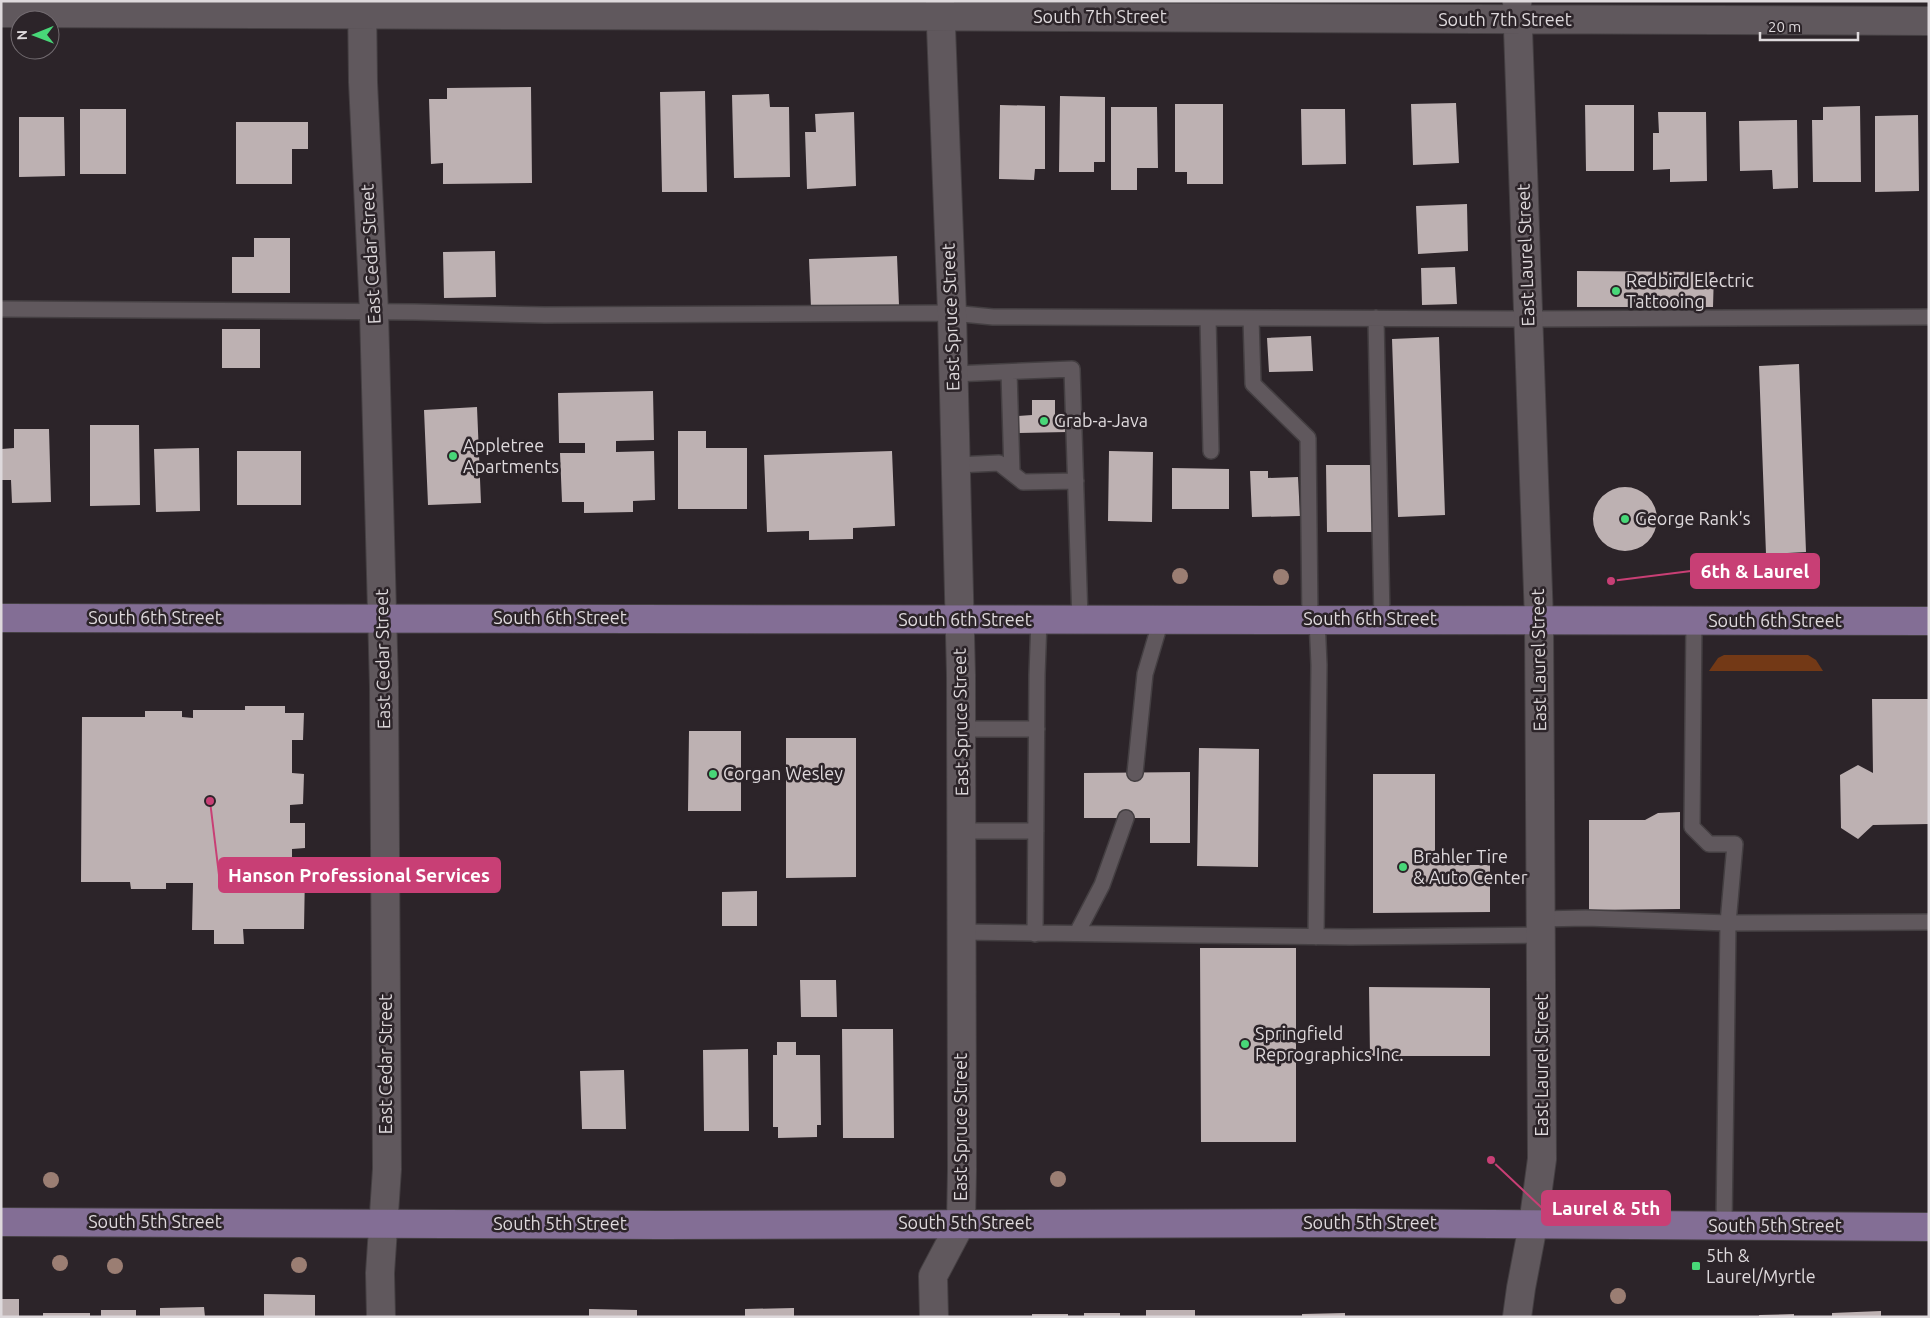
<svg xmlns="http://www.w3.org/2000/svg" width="1930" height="1318" font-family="Ubuntu,sans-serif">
  <rect width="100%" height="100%" fill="#2c2429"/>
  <path fill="#733916" d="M 1724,655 L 1808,655 L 1816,660 L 1823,671 L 1709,671 L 1718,658 Z"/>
  <path fill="#bdb1b2" d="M 531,87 L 532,183 L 443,184 L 443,163 L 431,164 L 429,99 L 447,99 L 447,88 Z
    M 705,91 L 707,192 L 662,192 L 660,92 Z
    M 769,94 L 770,107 L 789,107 L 790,177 L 734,178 L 732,95 Z
    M 1060,96 L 1105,97 L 1105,162 L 1094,162 L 1094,172 L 1059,172 Z
    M 1456,103 L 1459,163 L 1413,165 L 1411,104 Z
    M 1175,104 L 1223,104 L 1223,184 L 1187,184 L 1187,172 L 1175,172 Z
    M 1000,105 L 1045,106 L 1045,169 L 1035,169 L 1034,180 L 999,179 Z
    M 1585,105 L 1634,105 L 1634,171 L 1586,171 Z
    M 1860,106 L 1861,182 L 1813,182 L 1812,120 L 1823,120 L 1823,107 Z
    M 1111,107 L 1157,107 L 1158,168 L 1137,168 L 1137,190 L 1111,190 Z
    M 80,109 L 126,109 L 126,174 L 80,174 Z
    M 1301,109 L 1345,109 L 1346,164 L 1302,165 Z
    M 854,112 L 856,186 L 807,189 L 805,132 L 816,132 L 815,114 Z
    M 1658,112 L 1706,112 L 1707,181 L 1670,182 L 1670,169 L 1653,170 L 1653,133 L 1659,133 Z
    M 1918,115 L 1919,191 L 1875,192 L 1875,116 Z
    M 19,117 L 64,117 L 65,176 L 19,177 Z
    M 1797,120 L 1798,188 L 1773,189 L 1772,170 L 1740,171 L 1739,121 Z
    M 236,122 L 308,122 L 308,149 L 292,149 L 292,184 L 236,184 Z
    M 1467,204 L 1468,251 L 1418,254 L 1416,206 Z
    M 254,238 L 290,238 L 290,293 L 232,293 L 232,257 L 254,257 Z
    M 495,251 L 496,297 L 444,298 L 443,252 Z
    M 897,256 L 899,305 L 811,308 L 809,259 Z
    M 1455,267 L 1457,304 L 1422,305 L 1421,268 Z
    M 1577,271 L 1714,272 L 1713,307 L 1577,307 Z
    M 222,329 L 260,329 L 260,368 L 222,368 Z
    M 1311,336 L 1313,371 L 1269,372 L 1267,338 Z
    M 1439,337 L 1445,515 L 1398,517 L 1392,339 Z
    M 1799,364 L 1806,552 L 1766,554 L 1759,366 Z
    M 653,391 L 654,440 L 616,441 L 616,452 L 654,451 L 655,500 L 633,501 L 633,512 L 584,513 L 584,502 L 562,502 L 560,453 L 585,453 L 585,443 L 559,443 L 558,393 Z
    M 1032,400 L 1055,400 L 1055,415 L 1066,414 L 1067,432 L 1019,433 L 1018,416 L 1032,415 Z
    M 477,407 L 481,503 L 428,505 L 424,410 Z
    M 90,425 L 139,425 L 140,505 L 90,506 Z
    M 14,429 L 49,429 L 51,502 L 12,503 L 11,480 L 2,480 L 2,449 L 14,448 Z
    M 678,431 L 706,431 L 706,448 L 747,448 L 747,509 L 678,509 Z
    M 199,448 L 200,511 L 156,512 L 154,449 Z
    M 237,451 L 301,451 L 301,505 L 237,505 Z
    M 892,451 L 895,526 L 853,528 L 853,539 L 809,540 L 809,531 L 767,532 L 764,455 Z
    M 1109,451 L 1153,452 L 1152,522 L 1108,521 Z
    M 1326,465 L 1373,465 L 1373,532 L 1327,532 Z
    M 1172,468 L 1229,469 L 1229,509 L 1172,509 Z
    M 1250,471 L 1268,471 L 1268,478 L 1298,477 L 1300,516 L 1252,517 Z
    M1593 519a32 32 0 1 1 64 0a32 32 0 1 1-64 0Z
    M 1872,699 L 1929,699 L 1929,824 L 1873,825 L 1858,839 L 1841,828 L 1840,775 L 1858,765 L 1873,773 Z
    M 245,706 L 285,706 L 285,713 L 304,713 L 303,740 L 292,740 L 292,773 L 304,774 L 303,804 L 290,805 L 290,823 L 305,823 L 305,848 L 292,849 L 292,873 L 305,872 L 304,929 L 243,929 L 244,944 L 214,944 L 214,930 L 192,930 L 193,883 L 166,883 L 166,889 L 131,889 L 130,882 L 81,882 L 82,717 L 145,717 L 145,711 L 182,711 L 182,717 L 193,718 L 193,710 L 245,710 Z
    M 689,731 L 741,731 L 741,811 L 688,811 Z
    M 786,738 L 856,738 L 856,877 L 786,878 Z
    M 1199,748 L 1259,749 L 1258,867 L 1197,866 Z
    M 1190,772 L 1190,843 L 1150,843 L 1150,818 L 1084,818 L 1084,773 Z
    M 1373,774 L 1435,774 L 1435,865 L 1490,865 L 1490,912 L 1373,913 Z
    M 1680,812 L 1680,909 L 1589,910 L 1589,820 L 1645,820 L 1658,813 Z
    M 757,891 L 757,926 L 722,926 L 722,892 Z
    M 1200,948 L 1296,948 L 1296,1142 L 1201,1142 Z
    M 800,980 L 836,980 L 837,1017 L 801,1017 Z
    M 1369,987 L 1490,988 L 1490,1056 L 1370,1056 Z
    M 842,1029 L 893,1029 L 894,1138 L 843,1138 Z
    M 777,1042 L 796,1042 L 796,1055 L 820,1055 L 821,1125 L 817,1125 L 817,1137 L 778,1138 L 778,1127 L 773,1127 L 773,1055 L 777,1055 Z
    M 748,1049 L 749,1131 L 704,1131 L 703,1050 Z
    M 624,1070 L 626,1129 L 582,1129 L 580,1071 Z
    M 264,1294 L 315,1295 L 315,1317 L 264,1317 Z
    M 1,1299 L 19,1299 L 19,1317 L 1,1317 Z
    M 204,1307 L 205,1317 L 160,1317 L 160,1308 Z
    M 794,1308 L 794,1317 L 745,1317 L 745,1309 Z
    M 589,1309 L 637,1310 L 637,1317 L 589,1317 Z
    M 101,1310 L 136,1310 L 136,1317 L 101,1317 Z
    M 1146,1310 L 1195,1310 L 1195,1317 L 1146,1317 Z
    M 1881,1311 L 1881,1317 L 1832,1317 L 1832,1313 Z
    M 43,1313 L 90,1313 L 90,1317 L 43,1317 Z
    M 1084,1313 L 1120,1313 L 1120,1317 L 1084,1317 Z
    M 1345,1313 L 1345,1317 L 1302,1317 L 1302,1314 Z
    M 1032,1314 L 1068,1314 L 1068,1317 L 1032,1317 Z
    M 1794,1314 L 1794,1317 L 1759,1317 L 1759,1315 Z"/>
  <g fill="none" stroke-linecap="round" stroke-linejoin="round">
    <defs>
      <path id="service" d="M 1,309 L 415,312 L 545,315 L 952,313 L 993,317 L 1528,319 L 1929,317
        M 1208,318 L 1211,451
        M 1251,318 L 1253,384 L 1308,438 L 1310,619
        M 1376,318 L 1382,619
        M 1009,372 L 1012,473
        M 953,374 L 1072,369 L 1080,620
        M 956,465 L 999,463 L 1023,482 L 1076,481
        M 1694,621 L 1692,827 L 1709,844 L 1735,844 L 1728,923 L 1724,1226
        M 961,729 L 1037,729
        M 1135,773 L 1145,674 L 1161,620
        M 961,831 L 1036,831
        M 1541,919 L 1586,918 L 1728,923 L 1929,922
        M 962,932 L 1350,937 L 1541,935
        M 1077,933 L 1102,885 L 1126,818
        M 1035,934 L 1037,675 L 1039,620
        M 1316,937 L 1319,665 L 1317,619"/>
      <path id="minor" d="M 362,1 L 363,82 L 374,312 L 384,687 L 387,1169 L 380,1273 L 381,1317
        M 1,13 C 644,13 1286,20 1929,21
        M 934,1317 L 933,1276 L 961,1223 L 962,1169 L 961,675 L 952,313 L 940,1
        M 1517,1317 L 1521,1288 L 1533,1225 L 1542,1159 L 1539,620 L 1517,1"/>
      <path id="primary" d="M 1,618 L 1929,621
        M 1,1222 L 659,1225 L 1351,1223 L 1929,1227"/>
    </defs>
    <use href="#service" stroke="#443f42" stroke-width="18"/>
    <use href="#minor" stroke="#443f42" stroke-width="30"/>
    <use href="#primary" stroke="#443f42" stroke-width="30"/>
    <use href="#service" stroke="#60585d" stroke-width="15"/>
    <use href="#minor" stroke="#60585d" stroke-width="28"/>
    <use href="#primary" stroke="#836e95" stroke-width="28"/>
  </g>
  <g fill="#9b7e73">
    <circle cx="1180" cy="576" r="8"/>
    <circle cx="1281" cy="577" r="8"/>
    <circle cx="1058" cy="1179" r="8"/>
    <circle cx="51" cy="1180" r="8"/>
    <circle cx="60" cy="1263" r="8"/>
    <circle cx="299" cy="1265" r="8"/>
    <circle cx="115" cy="1266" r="8"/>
    <circle cx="1618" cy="1296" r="8"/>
  </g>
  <g fill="#48d778" stroke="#2c2429" stroke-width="2">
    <circle cx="1616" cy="291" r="5"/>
    <circle cx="1044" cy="421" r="5"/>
    <circle cx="453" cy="456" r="5"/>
    <circle cx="1625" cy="519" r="5"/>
    <circle cx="713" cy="774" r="5"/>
    <circle cx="1403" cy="867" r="5"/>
    <circle cx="1245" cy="1044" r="5"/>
    <rect x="1691" y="1261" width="10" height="10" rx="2.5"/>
  </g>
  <g text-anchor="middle" stroke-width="5" stroke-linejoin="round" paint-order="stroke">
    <g font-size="18" fill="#ded9dc" stroke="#2c2429">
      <text x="1100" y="23">South 7th Street</text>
      <text x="1505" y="26">South 7th Street</text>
      <text transform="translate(371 254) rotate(-93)" y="6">East Cedar Street</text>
      <text transform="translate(1526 255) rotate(-92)" y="6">East Laurel Street</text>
      <text transform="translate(951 317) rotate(-92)" y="6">East Spruce Street</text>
      <text x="155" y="624">South 6th Street</text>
      <text x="560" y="624">South 6th Street</text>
      <text x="1370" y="625">South 6th Street</text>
      <text x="965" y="626">South 6th Street</text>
      <text x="1775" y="627">South 6th Street</text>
      <text transform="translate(383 659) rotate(-91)" y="6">East Cedar Street</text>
      <text transform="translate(1539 660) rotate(-91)" y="6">East Laurel Street</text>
      <text transform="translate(961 722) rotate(-91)" y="6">East Spruce Street</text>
      <text transform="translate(386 1064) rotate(-90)" y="6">East Cedar Street</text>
      <text transform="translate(1542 1065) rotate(-90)" y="6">East Laurel Street</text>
      <text transform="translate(961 1127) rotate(-90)" y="6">East Spruce Street</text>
      <text x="155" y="1228">South 5th Street</text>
      <text x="965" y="1229">South 5th Street</text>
      <text x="1370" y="1229">South 5th Street</text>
      <text x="560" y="1230">South 5th Street</text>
      <text x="1775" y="1232">South 5th Street</text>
    </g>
    <g font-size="18" fill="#ded9dc" stroke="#2c2429" text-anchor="start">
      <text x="1626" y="287">Redbird Electric<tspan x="1626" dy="21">Tattooing</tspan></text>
      <text x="1054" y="427">Grab-a-Java</text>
      <text x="463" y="452">Appletree<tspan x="463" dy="21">Apartments</tspan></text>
      <text x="1635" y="525">George Rank's</text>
      <text x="723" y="780">Corgan Wesley</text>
      <text x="1413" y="863">Brahler Tire<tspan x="1413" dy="21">&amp; Auto Center</tspan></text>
      <text x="1255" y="1040">Springfield<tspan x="1255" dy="21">Reprographics Inc.</tspan></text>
      <text x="1706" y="1262">5th &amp;<tspan x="1706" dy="21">Laurel/Myrtle</tspan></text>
    </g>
  </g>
  <path fill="none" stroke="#c83f75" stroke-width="2" d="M1611 581L1691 571M210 801L219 875M1491 1160L1542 1208"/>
  <g fill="#c83f75" stroke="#2c2429" stroke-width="2">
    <circle cx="1611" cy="581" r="5"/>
    <circle cx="210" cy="801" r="5"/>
    <circle cx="1491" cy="1160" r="5"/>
  </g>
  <g fill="#c83f75" stroke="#c83f75" stroke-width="2">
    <rect x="1691" y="554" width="128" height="34" rx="5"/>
    <rect x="219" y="858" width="281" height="34" rx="5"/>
    <rect x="1542" y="1191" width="128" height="34" rx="5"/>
  </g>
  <g font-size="19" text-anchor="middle" font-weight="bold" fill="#fff">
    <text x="1755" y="578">6th &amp; Laurel</text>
    <text x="359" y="882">Hanson Professional Services</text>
    <text x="1606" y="1215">Laurel &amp; 5th</text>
  </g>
  <rect width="1930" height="1318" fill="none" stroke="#ded9dc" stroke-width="5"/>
  <g transform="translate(35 35) rotate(269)"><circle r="24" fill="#2c2429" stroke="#736c71"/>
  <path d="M0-4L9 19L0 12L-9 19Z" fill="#48d778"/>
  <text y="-8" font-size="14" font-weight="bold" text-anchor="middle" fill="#ded9dc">N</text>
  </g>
  <path d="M1760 32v8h98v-8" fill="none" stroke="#ded9dc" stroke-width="2.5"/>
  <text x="1768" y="32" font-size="15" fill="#ded9dc" stroke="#2c2429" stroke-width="4" paint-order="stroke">20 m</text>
</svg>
